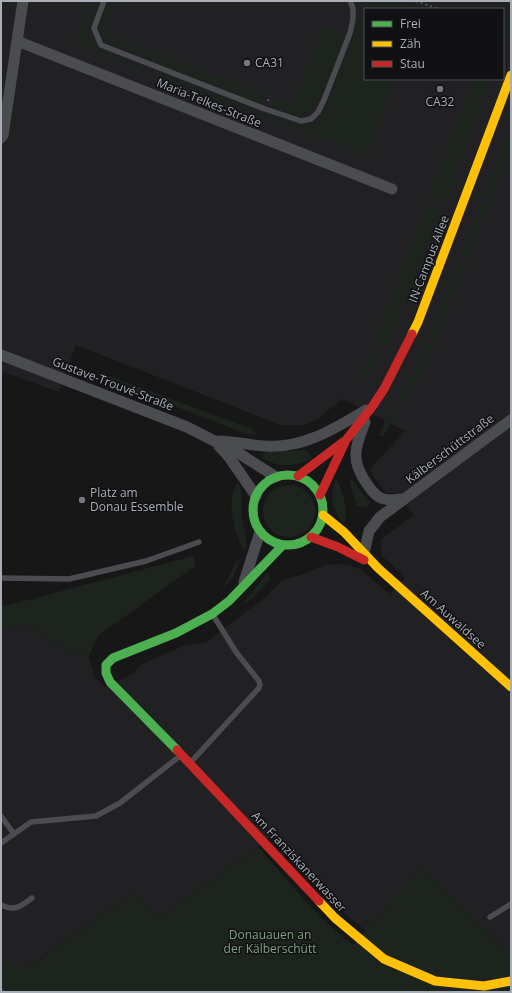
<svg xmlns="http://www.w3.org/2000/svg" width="512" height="993" font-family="'Open Sans',sans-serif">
  <rect width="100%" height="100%" fill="#171717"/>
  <path fill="#212123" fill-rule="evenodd" d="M 1,1 L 511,1 L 511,955 L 421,869 L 366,931 L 323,895 L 272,834 L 258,847 L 158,919 L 135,892 L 1,986 L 1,628 L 25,624 L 76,655 L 89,656 L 94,677 L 106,687 L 132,674 L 140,665 L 186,645 L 205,643 L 266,597 L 282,580 L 304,574 L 325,565 L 338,564 L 351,566 L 360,569 L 390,594 L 405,577 L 382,556 L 381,539 L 414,515 L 395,493 L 386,493 L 369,470 L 405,431 L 342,399 L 316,420 L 305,425 L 281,425 L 76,345 L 59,392 L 1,371 ZM 365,9 L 503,9 L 503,79 L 365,79 Z"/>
  <path fill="#1d241e" d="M 91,1 L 97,1 C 89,22 79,38 102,53 L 303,127 L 314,126 L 322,117 L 367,1 L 401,1 L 421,8 L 365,9 L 365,79 L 395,79 L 368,156 L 74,45 Z
    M 110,1 L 115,1 L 103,33 L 266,94 L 262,104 L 106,42 L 99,32 Z
    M 503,15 L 511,18 L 511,24 L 503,46 Z
    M 323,25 L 345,33 C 340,47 318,113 304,115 C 296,116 279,109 271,106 L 274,97 L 293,104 Z
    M 473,79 L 491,79 L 445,202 L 429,196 Z
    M 511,125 L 511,145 L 438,336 L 415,383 L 392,421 L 383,437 L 379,435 L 386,419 L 410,380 L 423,355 L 444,303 Z
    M 426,206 L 440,211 L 387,348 L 373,342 Z
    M 370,351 L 381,357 L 363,383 L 361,371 Z
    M 107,375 L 252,429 L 257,435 L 247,434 L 106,380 Z
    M 306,450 L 312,458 C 295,468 278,467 261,458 L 265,452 Z
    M 336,479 C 343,491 349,510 344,524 C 332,510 329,496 336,479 Z
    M 352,479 L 364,496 L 371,503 L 367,507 L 357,506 L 349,481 Z
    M 238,482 C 244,496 241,504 242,517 C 244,530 247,534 246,549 L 242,548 C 234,528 225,501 238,482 Z
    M263 511a26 26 0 1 1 52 0a26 26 0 1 1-52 0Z
    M 194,556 L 195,566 L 98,636 L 89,656 L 76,655 L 25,624 L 1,628 L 1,605 L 5,606 Z
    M 242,558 L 232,579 L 223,588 L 236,562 Z
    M 267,573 L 270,577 L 270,580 L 253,598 L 242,605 Z
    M 258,847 C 288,880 317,918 353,945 L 421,869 L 511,955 L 511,992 L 1,992 L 1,962 L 4,960 L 26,969 L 135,892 L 158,919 Z"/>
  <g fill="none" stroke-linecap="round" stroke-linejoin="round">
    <path stroke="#2a3239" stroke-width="4.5" d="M 1,990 L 3,992"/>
    <path stroke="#4d4e52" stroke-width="2.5" stroke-dasharray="2 3" stroke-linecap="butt" d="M 416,1 L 438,9
      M 268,101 L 270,96"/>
    <path stroke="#4b4c50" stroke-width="5.5" d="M 104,1 L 94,28 L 101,45 L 265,109 L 301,121 L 311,119 L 318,112 L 324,100 L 350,33 L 353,19 L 353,8 L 350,1
      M 1,578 L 69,579 L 146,561 L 199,542
      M 190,763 L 259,688 L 260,685 L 259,681 L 236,652 L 213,615
      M 1,816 L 14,834
      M 1,843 L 31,822 L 96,816 L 120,803 L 180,756
      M 1,905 C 15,912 21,906 32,898
      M 490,917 L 511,904"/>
    <path stroke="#4b4c50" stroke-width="11" d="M 17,41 L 392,189
      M 1,138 L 3,135 L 23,1
      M 1,355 L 187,427 L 240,454 L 276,477
      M 365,422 C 355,448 350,460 367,484 C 378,501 385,501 404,499
      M 218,441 C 233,441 248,445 264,446 C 303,449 334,429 366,410
      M 219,446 L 229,457 L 256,496
      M 364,553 L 369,531 L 380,517 L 511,420
      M 244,582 L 260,532"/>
    <path stroke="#4caf50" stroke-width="9" d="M253 510a35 35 0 1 1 70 0a35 35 0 1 1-70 0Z
      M 177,750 L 110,682 L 106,673 L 106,665 L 113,658 L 176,633 L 212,614 L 229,601 L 283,545"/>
    <path stroke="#ffc107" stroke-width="9" d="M 412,334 L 418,322 L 511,75
      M 323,515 L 344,532 L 378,568 L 511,687
      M 319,901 L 335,918 L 384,959 L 435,981 L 484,986 L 511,981"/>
    <path stroke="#c62828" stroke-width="9" d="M 298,476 L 343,442
      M 320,495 L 346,440 L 372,407 L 384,389 L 412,334
      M 311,537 L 338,547 L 364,560
      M 177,750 L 319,901"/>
  </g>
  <g fill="#757880" stroke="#111113" stroke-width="1.5">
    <circle cx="247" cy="63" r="4"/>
    <circle cx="440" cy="89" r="4"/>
    <circle cx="82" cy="500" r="4"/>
  </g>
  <g text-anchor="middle" stroke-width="3" stroke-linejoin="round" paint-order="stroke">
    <g font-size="12" fill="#a8adb8" stroke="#111113" text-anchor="start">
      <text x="255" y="67">CA31</text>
      <text x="440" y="106" text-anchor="middle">CA32</text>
      <text x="90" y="497">Platz am<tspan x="90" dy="14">Donau Essemble</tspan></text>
    </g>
    <g font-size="12" fill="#a8adb8" stroke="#111113">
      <text transform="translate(209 103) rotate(22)" y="4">Maria-Telkes-Straße</text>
      <text transform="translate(429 259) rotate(-69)" y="4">IN-Campus Allee</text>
      <text transform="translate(113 384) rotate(21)" y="4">Gustave-Trouvé-Straße</text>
      <text transform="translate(450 449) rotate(-37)" y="4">Kälberschüttstraße</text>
      <text transform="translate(453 619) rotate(42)" y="4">Am Auwaldsee</text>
      <text transform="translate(299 862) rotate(47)" y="4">Am Franziskanerwasser</text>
    </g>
    <g font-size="12" fill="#7fa381" stroke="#111113">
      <text x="270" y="939">Donauauen an<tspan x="270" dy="14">der Kälberschütt</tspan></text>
    </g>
  </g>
  <rect width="512" height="993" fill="none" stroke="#a8adb8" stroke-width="4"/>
  <rect x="364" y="8" width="140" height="72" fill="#111113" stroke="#4d4f55"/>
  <rect x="372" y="21" width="20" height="6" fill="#4caf50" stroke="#4d4f55"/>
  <text x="400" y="28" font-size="12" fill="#a8adb8">Frei</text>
  <rect x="372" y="41" width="20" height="6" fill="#ffc107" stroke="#4d4f55"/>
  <text x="400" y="48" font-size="12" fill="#a8adb8">Zäh</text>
  <rect x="372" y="61" width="20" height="6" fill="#c62828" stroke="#4d4f55"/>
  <text x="400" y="68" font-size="12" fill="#a8adb8">Stau</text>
</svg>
